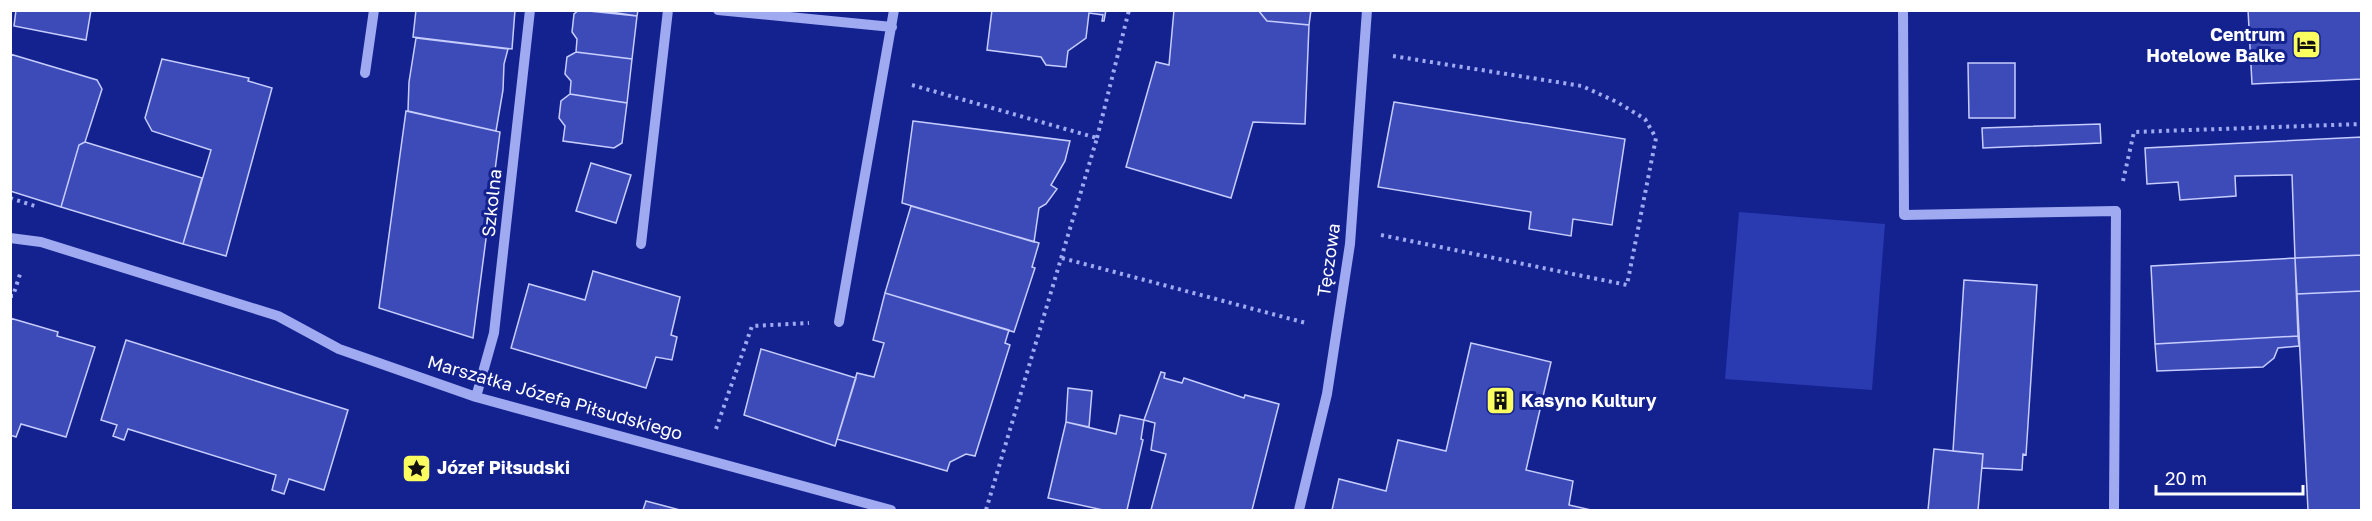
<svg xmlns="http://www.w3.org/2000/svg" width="2372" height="521" font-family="'Golos Text',sans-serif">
  <rect width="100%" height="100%" fill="#142290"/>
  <path fill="#2a3bb1" d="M 1739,212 L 1885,224 L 1872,390 L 1725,379 Z"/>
  <path fill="#3d4bb9" stroke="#c6cdfc" stroke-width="1.5" d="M 16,10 L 91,10 L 86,40 L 14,26 Z
    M 416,10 L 515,10 L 512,49 L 413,37 Z
    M 579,10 L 637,16 L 632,59 L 576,52 L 577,39 L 572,32 L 574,14 Z
    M 598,10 L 638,10 L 637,16 Z
    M 992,10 L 1106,10 L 1104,21 L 1102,21 L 1103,15 L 1089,13 L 1086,38 L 1068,51 L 1066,67 L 1046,65 L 1041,57 L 987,50 Z
    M 1174,10 L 1258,10 L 1267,21 L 1309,25 L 1305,124 L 1253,122 L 1231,198 L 1126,167 L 1156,62 L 1169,65 Z
    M 1258,10 L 1311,10 L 1309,25 L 1267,21 Z
    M 2248,10 L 2362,10 L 2362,79 L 2252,84 Z
    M 416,38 L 508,49 L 504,64 L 503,90 L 496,131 L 408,111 L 409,82 Z
    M 576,52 L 632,59 L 627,103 L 570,94 L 571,81 L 565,74 L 567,57 Z
    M 10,54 L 97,80 L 102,89 L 85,142 L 79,145 L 61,207 L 10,191 Z
    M 162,59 L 249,78 L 248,81 L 272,88 L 226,256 L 183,244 L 211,150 L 152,131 L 145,118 Z
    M 1968,63 L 2015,63 L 2015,118 L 1969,118 Z
    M 570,94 L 627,103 L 622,143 L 614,148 L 563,141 L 565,126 L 559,118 L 561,101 Z
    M 1394,102 L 1625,139 L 1612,225 L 1573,219 L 1571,236 L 1529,229 L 1531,212 L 1378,187 Z
    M 406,111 L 500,132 L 473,338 L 379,308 Z
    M 913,121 L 1070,141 L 1065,161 L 1051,185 L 1057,189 L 1046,204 L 1039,208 L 1034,242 L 902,203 Z
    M 2100,124 L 2101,143 L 1983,148 L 1982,128 Z
    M 2362,137 L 2362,255 L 2295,258 L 2292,175 L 2235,176 L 2236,196 L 2180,200 L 2178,182 L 2147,184 L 2145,148 Z
    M 85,142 L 202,178 L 183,244 L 61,207 L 79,145 Z
    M 591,163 L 631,175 L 616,223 L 576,211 Z
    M 911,206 L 1039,243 L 1032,267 L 1035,268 L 1014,332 L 885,293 Z
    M 2362,255 L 2362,291 L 2297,294 L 2295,258 Z
    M 2295,258 L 2298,336 L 2155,344 L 2151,266 Z
    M 593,271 L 680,297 L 671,335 L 677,337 L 672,360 L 656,357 L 646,388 L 511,348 L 529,284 L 585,300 Z
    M 1964,280 L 2037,285 L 2026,455 L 2023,454 L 2022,470 L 1982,468 L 1983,454 L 1953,451 Z
    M 2362,291 L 2362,510 L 2308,510 L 2297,294 Z
    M 885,293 L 1009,330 L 1005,343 L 1010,345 L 975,456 L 966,454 L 950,462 L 947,471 L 837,439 L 857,373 L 874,377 L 884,343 L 873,340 Z
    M 10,318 L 58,332 L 57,336 L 95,347 L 66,437 L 21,424 L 16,437 L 10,435 Z
    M 2298,336 L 2299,346 L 2278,348 L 2274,358 L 2263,367 L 2157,371 L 2155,344 Z
    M 126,340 L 348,410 L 324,490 L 289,479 L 284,494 L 272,490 L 276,475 L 128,429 L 124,440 L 113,436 L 117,425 L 101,420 Z
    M 1471,343 L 1551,362 L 1526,470 L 1573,481 L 1569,505 L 1591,510 L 1332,510 L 1339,479 L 1386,491 L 1398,440 L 1446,451 Z
    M 761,349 L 856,378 L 835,446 L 744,415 Z
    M 1161,372 L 1165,373 L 1164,378 L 1182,383 L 1184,378 L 1244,398 L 1245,395 L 1279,404 L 1252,510 L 1151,510 L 1166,454 L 1151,450 L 1155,423 L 1144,420 Z
    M 1068,388 L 1092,391 L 1089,427 L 1066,422 Z
    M 1120,415 L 1144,420 L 1141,439 L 1143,440 L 1127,510 L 1103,510 L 1048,498 L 1066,422 L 1116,434 Z
    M 1934,449 L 1983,454 L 1978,510 L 1928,510 Z
    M 646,501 L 680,510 L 643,510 Z"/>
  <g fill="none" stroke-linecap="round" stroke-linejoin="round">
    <path stroke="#9faaf1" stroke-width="4" stroke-dasharray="3 4.5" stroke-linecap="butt" d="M 912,85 L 1097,138 L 986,510
      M 1097,138 L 1129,10
      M 2123,181 L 2134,132 L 2362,124
      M 10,198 L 38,207
      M 1381,235 L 1627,285 L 1656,138 L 1645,119 L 1617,102 L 1582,86 L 1393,56
      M 1062,258 L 1306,323
      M 10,296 L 13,296 L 21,271
      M 716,429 L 752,326 L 809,323"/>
    <path stroke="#9faaf1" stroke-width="10" d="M 718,10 L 892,27
      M 1903,10 L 1904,215 L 2116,211 L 2114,510
      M 365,73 L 374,10
      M 10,238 L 41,242 L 278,316 L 339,349 L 476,397 L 891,510
      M 641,244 L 668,10
      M 839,322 L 894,10
      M 476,397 L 494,333 L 530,10
      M 1299,510 L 1327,394 L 1350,244 L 1367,10"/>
  </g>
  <defs>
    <symbol id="hotel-square" viewBox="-11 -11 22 22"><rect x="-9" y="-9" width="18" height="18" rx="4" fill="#faff5f" stroke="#142290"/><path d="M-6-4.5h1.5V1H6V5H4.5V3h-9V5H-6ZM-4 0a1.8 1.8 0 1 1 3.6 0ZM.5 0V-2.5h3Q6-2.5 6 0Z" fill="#111"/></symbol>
    <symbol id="building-square" viewBox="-11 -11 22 22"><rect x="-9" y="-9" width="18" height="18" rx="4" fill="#faff5f" stroke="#142290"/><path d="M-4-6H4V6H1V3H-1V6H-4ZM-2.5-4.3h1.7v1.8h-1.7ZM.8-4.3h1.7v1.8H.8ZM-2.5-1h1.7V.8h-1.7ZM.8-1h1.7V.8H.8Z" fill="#111"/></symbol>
    <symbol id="sight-square" viewBox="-11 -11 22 22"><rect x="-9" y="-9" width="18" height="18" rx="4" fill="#faff5f" stroke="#142290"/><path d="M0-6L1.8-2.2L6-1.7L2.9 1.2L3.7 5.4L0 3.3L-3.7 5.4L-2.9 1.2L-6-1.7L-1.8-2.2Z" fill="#111"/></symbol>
  </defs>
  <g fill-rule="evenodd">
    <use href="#hotel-square" x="2290" y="28" width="33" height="33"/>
    <use href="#building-square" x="1484" y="384" width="33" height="33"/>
    <use href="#sight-square" x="400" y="452" width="33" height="33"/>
  </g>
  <g text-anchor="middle" stroke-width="6" stroke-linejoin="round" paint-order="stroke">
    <g font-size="18" font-weight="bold" fill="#fff" stroke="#142290" text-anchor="start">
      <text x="2285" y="41" text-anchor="end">Centrum<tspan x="2285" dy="21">Hotelowe Balke</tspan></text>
      <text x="1521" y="407">Kasyno Kultury</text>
      <text x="437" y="474">Józef Piłsudski</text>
    </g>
    <g font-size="18" fill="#fff" stroke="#142290">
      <text transform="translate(492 203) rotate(-84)" y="6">Szkolna</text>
      <text transform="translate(1329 260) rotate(-82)" y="6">Tęczowa</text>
      <text transform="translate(555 398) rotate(16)" y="6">Marszałka Józefa Piłsudskiego</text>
    </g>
  </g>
  <rect width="2372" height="521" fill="none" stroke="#ffffff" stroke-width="24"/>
  <path d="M2156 485v9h147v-9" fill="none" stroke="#ffffff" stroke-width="3"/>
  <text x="2165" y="485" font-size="18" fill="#ffffff" stroke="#142290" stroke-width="4.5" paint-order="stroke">20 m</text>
</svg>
